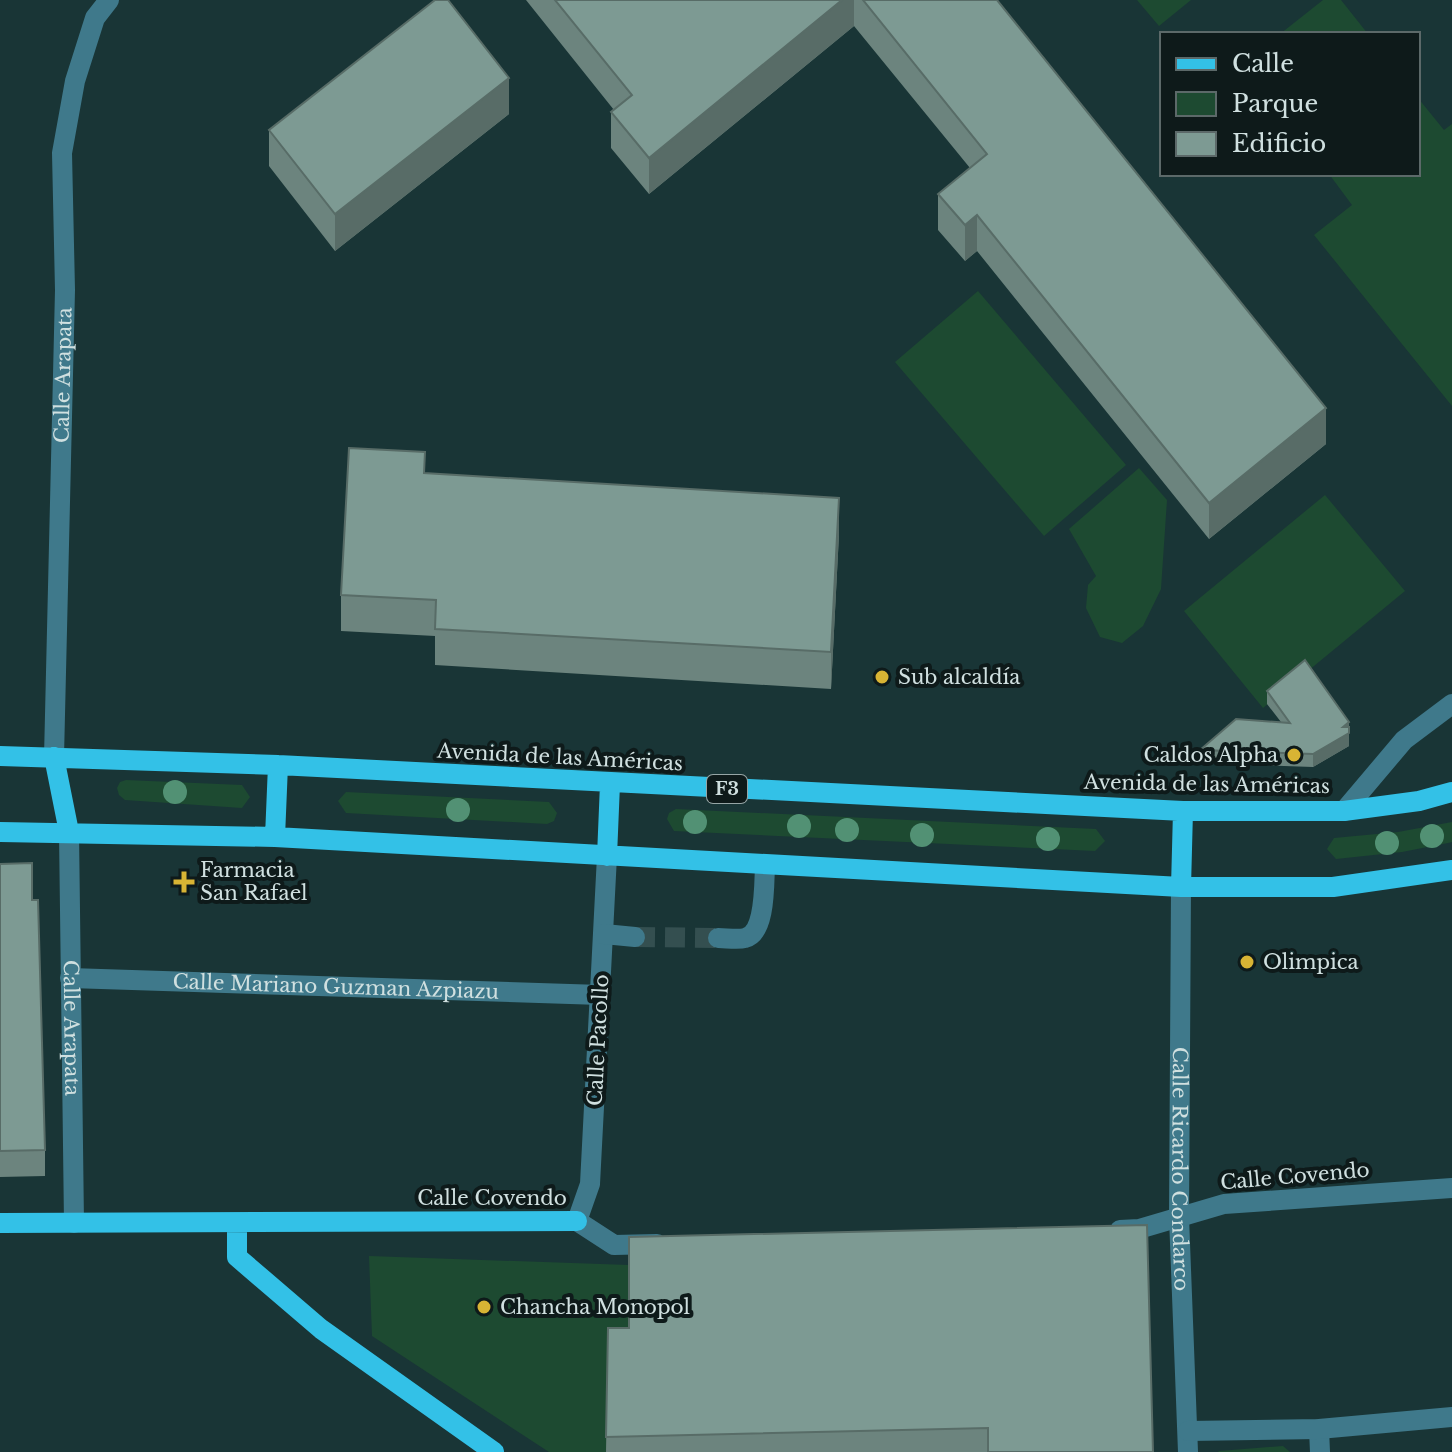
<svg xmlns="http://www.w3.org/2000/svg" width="1452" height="1452" font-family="'Libre Baskerville',serif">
  <rect width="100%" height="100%" fill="#193536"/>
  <path fill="#1d4a31" d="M 1137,0 L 1191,0 L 1159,26 Z
    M 1323,0 L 1341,0 L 1368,34 L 1280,34 Z
    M 1418,98 L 1444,130 L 1452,124 L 1452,406 L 1314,235 L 1352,205 L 1329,174 L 1418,174 Z
    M 978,291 L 1126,465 L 1044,536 L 895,362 Z
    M 1139,468 L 1167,500 L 1161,589 L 1143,626 L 1122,643 L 1100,637 L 1086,608 L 1088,585 L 1096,576 L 1069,529 Z
    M 1325,495 L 1405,591 L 1263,708 L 1184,611 Z
    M 126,780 L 242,785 L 250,797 L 242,808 L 125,800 L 119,795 L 117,788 L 120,782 Z
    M 346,792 L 549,802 L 557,813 L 554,821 L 547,824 L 346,813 L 338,801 Z
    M 676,809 L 1096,829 L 1105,841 L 1095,851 L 674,831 L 667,819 L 669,813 Z
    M 1452,822 L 1452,842 L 1448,843 L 1402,852 L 1336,859 L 1327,849 L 1334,838 L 1398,832 Z
    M 369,1256 L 629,1265 L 630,1356 L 606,1452 L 549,1452 L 372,1336 Z
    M 1283,1446 L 1290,1452 L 1218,1452 L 1219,1451 Z"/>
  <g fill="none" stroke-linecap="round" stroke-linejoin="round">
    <path stroke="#344f50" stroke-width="20" stroke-dasharray="20 10" stroke-linecap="butt" d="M 635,937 L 718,938"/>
    <g stroke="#3f798b" stroke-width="20">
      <path id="s1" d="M 54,757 L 65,290 L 62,153 L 75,81 L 95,18 L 109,0"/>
      <path d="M 1344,811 L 1404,740 L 1452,704"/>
      <path id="s2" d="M 69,832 L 74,1223"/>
      <path d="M 607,856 L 590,1184 L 577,1221 L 614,1245 L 657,1244"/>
      <path id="s3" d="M 1181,887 L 1179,1217 L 1188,1452"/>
      <path d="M 604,934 L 635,937"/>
      <path d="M 718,938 C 726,938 738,940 745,938 C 766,933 764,883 765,865"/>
      <path id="s4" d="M 70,978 L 601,995"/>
      <path d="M 1120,1230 L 1139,1229 L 1224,1204 L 1452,1188"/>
      <path d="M 1319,1429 L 1320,1452"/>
      <path d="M 1188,1431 L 1319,1429 L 1452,1417"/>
    </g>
    <path stroke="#33c1e7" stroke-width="20" d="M 0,756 L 278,765 L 1183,811 L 1344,811 L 1419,801 L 1452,792
      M 54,757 L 69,832
      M 0,832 L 275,837 L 1181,887 L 1333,887 L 1452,870
      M 275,837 L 278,765
      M 607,856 L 610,784
      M 1181,887 L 1183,811
      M 0,1223 L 577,1221
      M 237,1223 L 237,1257 L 321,1329 L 494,1452"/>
  </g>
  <g fill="#529174">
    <circle cx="175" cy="792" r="12"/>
    <circle cx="458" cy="810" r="12"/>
    <circle cx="695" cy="822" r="12"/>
    <circle cx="799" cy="826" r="12"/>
    <circle cx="847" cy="830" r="12"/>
    <circle cx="922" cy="835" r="12"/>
    <circle cx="1432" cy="836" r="12"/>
    <circle cx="1048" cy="839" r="12"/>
    <circle cx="1387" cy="843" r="12"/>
  </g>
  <path fill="#6c847e" d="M 526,0 L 997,0 L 1326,444 L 1209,539 L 977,251 L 965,261 L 938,230 L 938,194 L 970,168 L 854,26 L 649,194 L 611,148 L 611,112 L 614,110 Z
    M 509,114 L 335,251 L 269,166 L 269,130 Z
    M 425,473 L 839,534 L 831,689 L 435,665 L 435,636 L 341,631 L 341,595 Z
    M 1267,691 L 1349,722 L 1349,746 L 1313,767 L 1200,763 L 1200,750 L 1281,722 L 1267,704 Z
    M 0,864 L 32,900 L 45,1150 L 45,1176 L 0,1177 Z
    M 608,1328 L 1153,1452 L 606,1452 Z"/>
  <path fill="#586c67" d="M 842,0 L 854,0 L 854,26 L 649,194 L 649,158 Z
    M 509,78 L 509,114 L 335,251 L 335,214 Z
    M 977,215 L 977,251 L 965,261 L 965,225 Z
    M 1326,408 L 1326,444 L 1209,539 L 1209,503 Z
    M 839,498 L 839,534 L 831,689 L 831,652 Z
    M 1349,722 L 1349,746 L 1313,767 L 1313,754 Z"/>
  <path fill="#7d9a93" stroke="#586c67" stroke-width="2" d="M 435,0 L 448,0 L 509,78 L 335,214 L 269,130 Z
    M 555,0 L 842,0 L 649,158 L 611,112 L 632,95 Z
    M 863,0 L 997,0 L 1326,408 L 1209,503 L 977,215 L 965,225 L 938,194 L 987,154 Z
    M 349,448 L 425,452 L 424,473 L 839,498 L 831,652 L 435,629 L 436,600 L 341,595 Z
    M 1305,660 L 1349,722 L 1343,727 L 1349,727 L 1349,733 L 1313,754 L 1200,750 L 1236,719 L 1290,723 L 1267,691 Z
    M 32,863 L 32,900 L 38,900 L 45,1150 L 0,1151 L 0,864 Z
    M 1147,1225 L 1153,1452 L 988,1452 L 988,1428 L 606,1437 L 608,1328 L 629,1328 L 629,1237 Z"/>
  <g fill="#d8b434" stroke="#0e1a1a" stroke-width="3">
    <circle cx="882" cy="677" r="8"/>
    <circle cx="1294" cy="755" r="8"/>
    <path d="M180 870h8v8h8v8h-8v8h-8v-8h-8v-8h8z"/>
    <circle cx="1247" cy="962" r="8"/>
    <circle cx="484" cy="1307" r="8"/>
  </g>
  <g text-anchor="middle" stroke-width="8" stroke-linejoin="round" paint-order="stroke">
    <rect fill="#0e1a1a" stroke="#96a5a5" stroke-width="2" x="707" y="775" width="40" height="28" rx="6"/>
    <g font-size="18" font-weight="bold" fill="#d0e0e0">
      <text x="727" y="795">F3</text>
    </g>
    <g font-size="20" fill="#d0e0e0" stroke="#0e1a1a">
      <text dy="7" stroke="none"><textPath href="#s1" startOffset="382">Calle Arapata</textPath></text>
      <text transform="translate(560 757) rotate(3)" y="7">Avenida de las Américas</text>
      <text transform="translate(1207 784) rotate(1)" y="7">Avenida de las Américas</text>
      <text dy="7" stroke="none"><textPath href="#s4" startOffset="266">Calle Mariano Guzman Azpiazu</textPath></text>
      <text dy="7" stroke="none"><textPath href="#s2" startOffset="196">Calle Arapata</textPath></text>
      <text transform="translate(598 1040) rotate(-87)" y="7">Calle Pacollo</text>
      <text dy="7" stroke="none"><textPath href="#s3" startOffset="282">Calle Ricardo Condarco</textPath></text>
      <text transform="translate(1295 1176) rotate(-5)" y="7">Calle Covendo</text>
      <text x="492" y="1205">Calle Covendo</text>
    </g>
    <g font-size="20" fill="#d0e0e0" stroke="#0e1a1a" text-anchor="start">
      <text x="898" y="684">Sub alcaldía</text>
      <text x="1278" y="762" text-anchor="end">Caldos Alpha</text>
      <text x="200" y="877">Farmacia<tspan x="200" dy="23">San Rafael</tspan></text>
      <text x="1263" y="969">Olimpica</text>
      <text x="500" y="1314">Chancha Monopol</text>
    </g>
  </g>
  <rect x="1160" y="32" width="260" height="144" fill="#0e1a1a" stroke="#5c6969" stroke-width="2"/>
  <rect x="1176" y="58" width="40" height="12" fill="#33c1e7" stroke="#5c6969" stroke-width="2"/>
  <text x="1232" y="72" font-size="24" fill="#d0e0e0">Calle</text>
  <rect x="1176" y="92" width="40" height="24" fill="#1d4a31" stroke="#5c6969" stroke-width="2"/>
  <text x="1232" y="112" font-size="24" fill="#d0e0e0">Parque</text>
  <rect x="1176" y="132" width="40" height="24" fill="#7d9a93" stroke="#5c6969" stroke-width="2"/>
  <text x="1232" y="152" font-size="24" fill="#d0e0e0">Edificio</text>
</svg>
